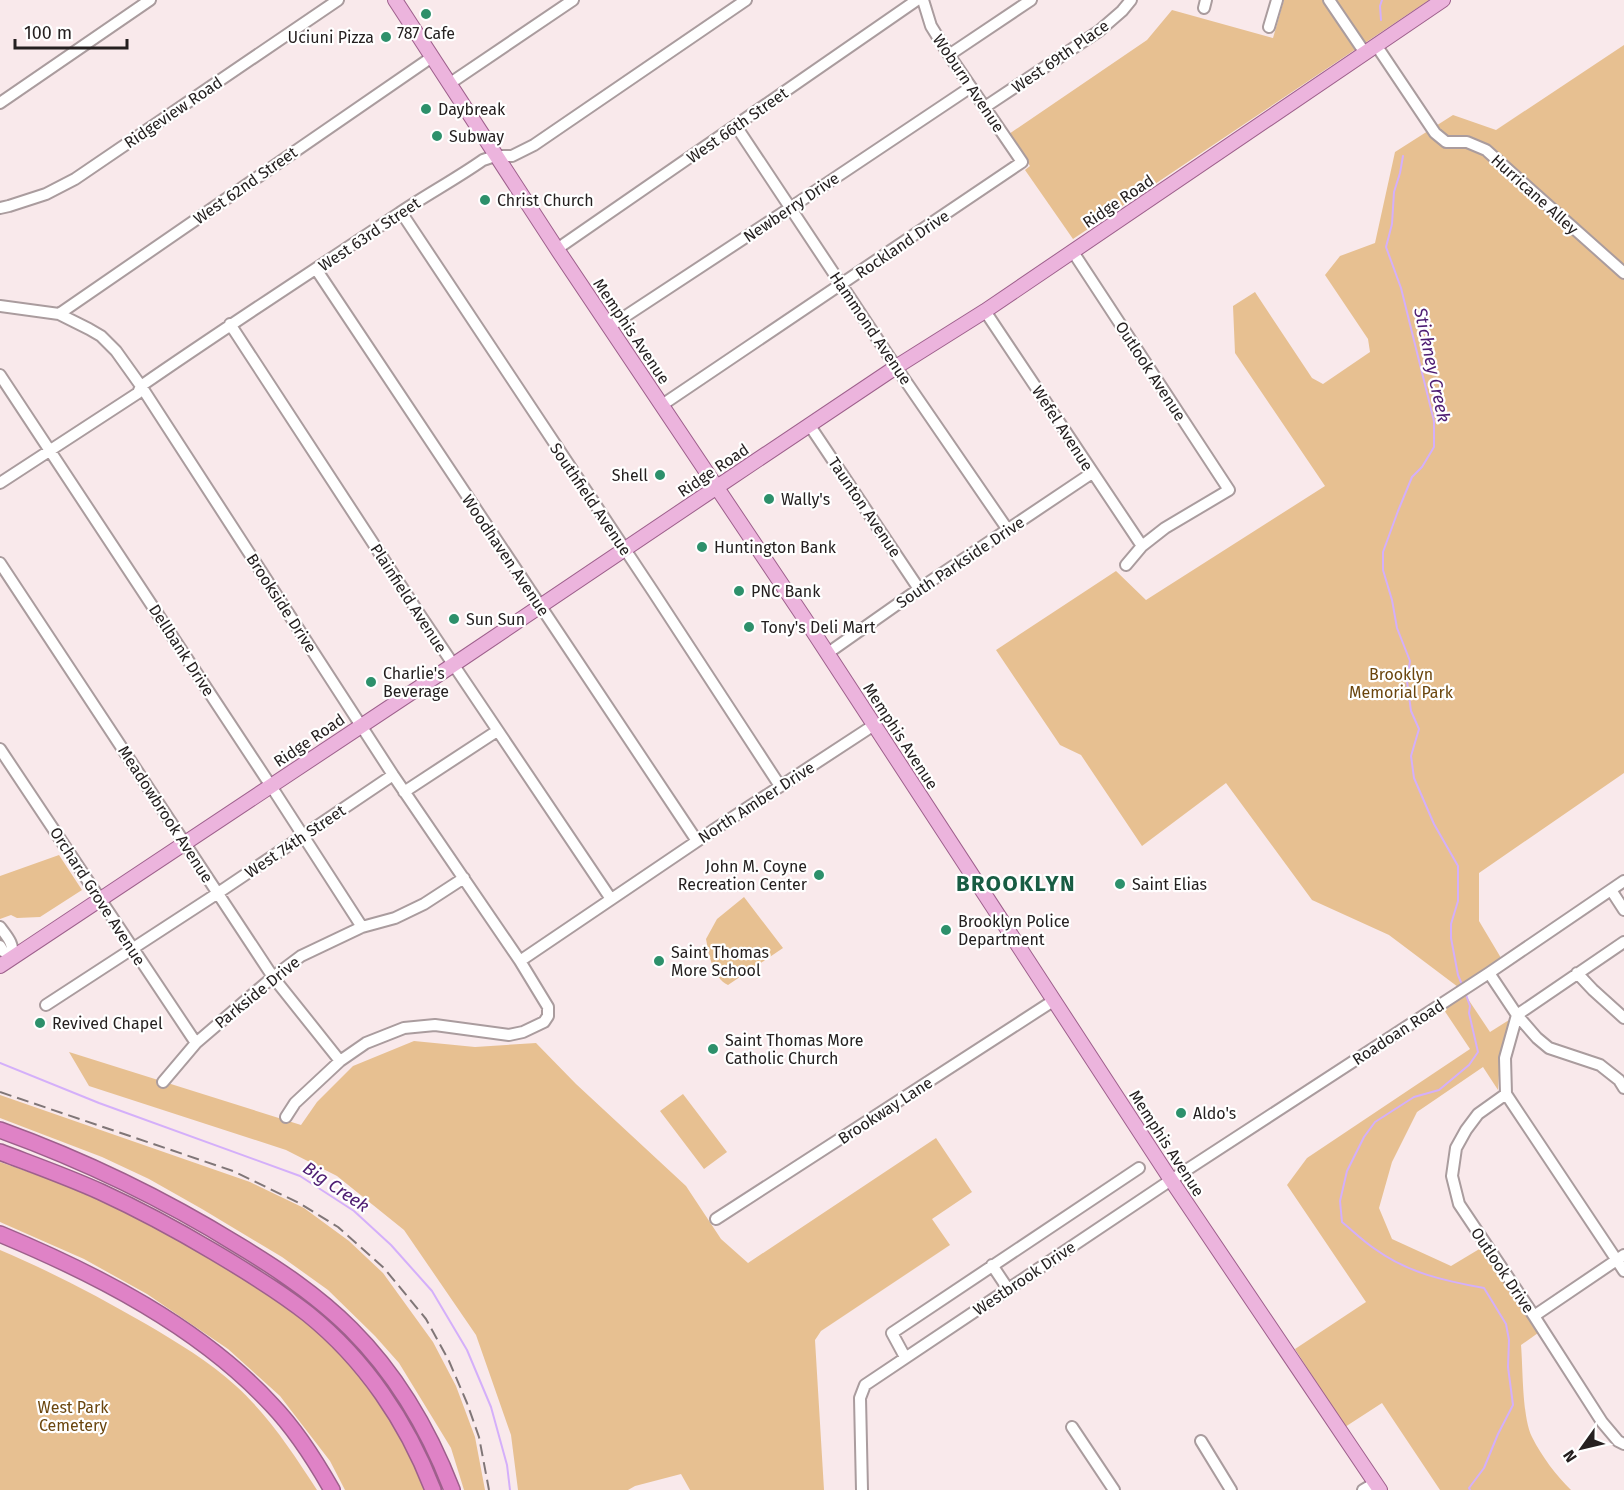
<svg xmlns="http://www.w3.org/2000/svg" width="1624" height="1490" font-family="'Fira Sans',sans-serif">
  <rect width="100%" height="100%" fill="#f9e9eb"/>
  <path fill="#e7c091" d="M 1284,0 L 1429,0 L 1073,239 L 1025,170 L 1030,166 L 1009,134 L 1147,40 L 1172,10 L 1273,38 Z
    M 1624,45 L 1624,773 L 1479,873 L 1479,921 L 1504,963 L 1462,990 L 1490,1032 L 1509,1020 L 1500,1059 L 1498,1090 L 1483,1067 L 1417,1112 L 1392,1162 L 1379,1208 L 1392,1239 L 1451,1266 L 1481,1248 L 1538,1333 L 1521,1345 C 1523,1368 1522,1417 1532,1437 C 1542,1457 1556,1475 1571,1490 L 1440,1490 L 1382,1403 L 1345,1427 L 1295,1349 L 1366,1302 L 1287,1185 L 1307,1158 L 1470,1049 L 1440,1004 L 1462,990 L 1389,935 L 1312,900 L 1226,783 L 1142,846 L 1081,755 L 1060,745 L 996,650 L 1116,571 L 1146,600 L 1325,486 L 1235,353 L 1233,306 L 1255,292 L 1312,378 L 1323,384 L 1370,352 L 1368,339 L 1325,275 L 1340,256 L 1375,243 L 1395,152 L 1453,115 L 1496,130 Z
    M 59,855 L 82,890 L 40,917 L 17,918 L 11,915 L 0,919 L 0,876 Z
    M 744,897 L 783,948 L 728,985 C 713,978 709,955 706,939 L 717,919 Z
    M 414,1041 L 475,1047 L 536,1043 L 576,1084 L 686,1186 L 721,1239 L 748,1263 L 936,1138 L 972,1192 L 932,1219 L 950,1245 L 821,1331 L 815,1340 L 824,1490 L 690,1490 L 681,1474 L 635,1486 L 628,1490 L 518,1490 L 511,1435 L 476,1335 L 404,1230 L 337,1176 L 286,1150 L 89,1086 L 69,1052 L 301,1125 L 317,1102 L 353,1066 Z
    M 683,1094 L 727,1152 L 704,1169 L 660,1111 Z
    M 0,1095 L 250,1182 L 304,1208 L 349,1241 L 383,1273 L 433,1342 L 456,1386 L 475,1437 L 485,1490 L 464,1490 L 451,1448 L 399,1363 L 375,1336 L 328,1290 L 282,1257 L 202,1209 L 149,1179 L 102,1157 L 0,1118 Z
    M 0,1162 L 57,1182 L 142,1219 L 205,1254 L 263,1289 L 303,1317 L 345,1357 L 365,1379 L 406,1444 L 427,1490 L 345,1490 L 330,1461 L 280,1396 L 228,1349 L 147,1294 L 84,1259 L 0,1222 Z
    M 0,1250 C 50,1271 99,1297 146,1324 C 178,1343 209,1361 236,1386 C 269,1416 293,1453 317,1490 L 0,1490 Z"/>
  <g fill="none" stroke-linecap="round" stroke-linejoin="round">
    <path stroke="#d4affa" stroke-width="2" d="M 1381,20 L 1380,6 L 1382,0
      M 1403,156 L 1400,173 L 1394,192 L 1392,224 L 1386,247 L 1401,288 L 1434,421 L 1434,447 L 1422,467 L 1412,477 L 1398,511 L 1383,552 L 1383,570 L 1392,600 L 1397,628 L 1410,661 L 1407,681 L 1411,711 L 1419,729 L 1411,756 L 1414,778 L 1434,824 L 1458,866 L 1458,901 L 1451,924 L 1451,938 L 1458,975 L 1463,987
      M 1465,992 L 1470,1006 L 1469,1013 L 1478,1052 L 1469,1065 L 1439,1090 L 1414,1097 L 1375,1122 L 1364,1137 L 1347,1171 L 1340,1201 L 1342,1222 C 1353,1231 1363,1241 1375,1249 C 1408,1273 1445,1281 1484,1288 L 1506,1324 L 1509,1340 L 1508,1367 L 1513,1405 L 1498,1434 L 1484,1468 L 1469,1488 L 1470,1490
      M 0,1063 L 99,1103 L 300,1176 L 354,1211 L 391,1245 L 432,1291 L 467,1350 L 491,1407 L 507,1465 L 510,1490"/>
    <defs>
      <path id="minor" d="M 1329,0 L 1365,53
        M 1204,8 L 1206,0
        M 1269,27 L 1277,0
        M 1376,45 L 1435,133 L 1446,142 L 1467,142 L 1486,150 L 1624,273
        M 949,55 L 1031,0
        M 449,84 L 573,0
        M 0,103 L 150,0
        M 985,107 L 1099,31 L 1122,11 L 1131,0
        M 736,126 L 896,367 L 1008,530
        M 0,208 L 9,206 L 46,194 L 75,179 L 338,0
        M 401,212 L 654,593 L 780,786
        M 557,249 L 917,0
        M 1073,252 L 1229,490 L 1165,528 L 1142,546 L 1126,565
        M 316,269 L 697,841
        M 0,306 L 59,314 L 89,329 L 101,336 L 116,351 L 141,386 L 393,775 L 520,961 L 548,1007 L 548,1016 L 544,1022 L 523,1032 L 509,1035 L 435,1025 L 404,1028 L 366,1043 L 340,1061 L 295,1103 L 286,1117
        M 985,311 L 1142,546
        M 59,314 L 432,57
        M 230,324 L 420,615 L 611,899
        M 609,327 L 790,208 L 971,87
        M 0,375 L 271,786 L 362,927
        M 662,405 L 1022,162 L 949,55 L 931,26 L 923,0
        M 810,426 L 919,589
        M 0,483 L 138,393 L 141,386 C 226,327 313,271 398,214 C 426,195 456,179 483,160 L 495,156 L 512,156 L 534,145 L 746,0
        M 0,563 L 273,977 L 340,1061
        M 828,653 L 919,589 L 1092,473
        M 0,749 L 196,1043
        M 404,792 L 497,731
        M 1611,890 L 1624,910
        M 0,927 C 8,938 13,942 13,957 L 3,951 L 0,946
        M 1624,942 L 1517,1015 L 1537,1038 L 1549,1048 L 1600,1065 L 1619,1080 L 1624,1088
        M 520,961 L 715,829 L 874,725
        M 1489,973 L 1517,1015 L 1505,1058 L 1506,1094 L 1624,1271
        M 1577,973 L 1593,990 L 1624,1018
        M 46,1005 L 218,893 L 393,775
        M 163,1082 L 196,1043 L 273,977 L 301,956 L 362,927 L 395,918 L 424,904 L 464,878
        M 1506,1094 L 1478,1114 L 1466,1130 L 1456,1148 L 1452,1176 L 1459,1204 L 1534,1316 L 1602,1422 L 1618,1441 L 1624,1444
        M 716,1219 L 1053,1001
        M 992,1265 L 1008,1289
        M 1534,1316 L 1624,1255
        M 905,1357 L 892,1333 L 1139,1168
        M 1072,1427 L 1114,1490
        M 1201,1441 L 1231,1490
        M 862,1490 L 860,1398 L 865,1385 L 1165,1184 L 1489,973 L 1624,881
        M 1363,1490 L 1375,1483"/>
      <path id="major" d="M 395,0 L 557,249 L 805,619 L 1171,1180 L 1380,1490
        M 0,966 L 453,665 L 717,487 L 896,367 L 985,311 L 1443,0"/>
      <path id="highway" d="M 0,1130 C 83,1160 162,1198 238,1245 C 278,1269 317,1295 351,1329 C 396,1374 429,1430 452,1490
        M 0,1152 C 34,1165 68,1177 101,1192 C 140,1210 177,1230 214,1252 C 246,1271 279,1291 308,1314 C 365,1360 407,1422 433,1490
        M 0,1234 C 96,1274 200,1327 272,1405 C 296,1430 315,1460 332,1490"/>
    </defs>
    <use href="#minor" stroke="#aa9c9e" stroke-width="14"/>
    <use href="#major" stroke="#9e608c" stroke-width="16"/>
    <use href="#highway" stroke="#9e608c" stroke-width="18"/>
    <use href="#minor" stroke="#fff" stroke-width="10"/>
    <use href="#major" stroke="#ecb4dd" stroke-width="14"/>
    <use href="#highway" stroke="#df82c6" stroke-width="15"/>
    <path stroke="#807677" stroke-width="2" stroke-dasharray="12 6" stroke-linecap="butt" d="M 0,1092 L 233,1171 L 299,1203 L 338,1227 L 384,1268 L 426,1319 L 449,1361 L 467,1403 L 479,1437 L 489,1490"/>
  </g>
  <g fill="#2d906b" stroke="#fff" stroke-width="2">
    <circle cx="426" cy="14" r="6"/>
    <circle cx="386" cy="37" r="6"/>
    <circle cx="426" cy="109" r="6"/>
    <circle cx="437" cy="136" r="6"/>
    <circle cx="485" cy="200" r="6"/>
    <circle cx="660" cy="475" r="6"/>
    <circle cx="769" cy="499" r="6"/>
    <circle cx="702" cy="547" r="6"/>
    <circle cx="739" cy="591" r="6"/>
    <circle cx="454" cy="619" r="6"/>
    <circle cx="749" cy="627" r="6"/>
    <circle cx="371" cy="682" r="6"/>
    <circle cx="819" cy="875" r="6"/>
    <circle cx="1120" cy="884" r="6"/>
    <circle cx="946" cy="930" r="6"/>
    <circle cx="659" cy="961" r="6"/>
    <circle cx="40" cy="1023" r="6"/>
    <circle cx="713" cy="1049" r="6"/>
    <circle cx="1181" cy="1113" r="6"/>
  </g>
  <g text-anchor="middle" stroke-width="4.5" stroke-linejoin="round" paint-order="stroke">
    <g font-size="16" fill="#252020" stroke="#fff" text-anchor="start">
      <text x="426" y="39" text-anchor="middle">787 Cafe</text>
      <text x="374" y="43" text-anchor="end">Uciuni Pizza</text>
      <text x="438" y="115">Daybreak</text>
      <text x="449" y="142">Subway</text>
      <text x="497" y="206">Christ Church</text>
      <text x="648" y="481" text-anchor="end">Shell</text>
      <text x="781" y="505">Wally's</text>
      <text x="714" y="553">Huntington Bank</text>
      <text x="751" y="597">PNC Bank</text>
      <text x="466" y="625">Sun Sun</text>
      <text x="761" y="633">Tony's Deli Mart</text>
      <text x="383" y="679">Charlie's<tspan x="383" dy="18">Beverage</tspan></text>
      <text x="807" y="872" text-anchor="end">John M. Coyne<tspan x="807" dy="18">Recreation Center</tspan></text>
      <text x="1132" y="890">Saint Elias</text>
      <text x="958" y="927">Brooklyn Police<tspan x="958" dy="18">Department</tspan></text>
      <text x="671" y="958">Saint Thomas<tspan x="671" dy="18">More School</tspan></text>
      <text x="52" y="1029">Revived Chapel</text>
      <text x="725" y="1046">Saint Thomas More<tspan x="725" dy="18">Catholic Church</tspan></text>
      <text x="1193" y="1119">Aldo's</text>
    </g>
    <g font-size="16" fill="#252020" stroke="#fff">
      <text transform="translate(1060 56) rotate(-35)" y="6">West 69th Place</text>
      <text transform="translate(969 83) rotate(56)" y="6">Woburn Avenue</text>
      <text transform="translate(173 112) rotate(-34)" y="6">Ridgeview Road</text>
      <text transform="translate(737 125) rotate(-35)" y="6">West 66th Street</text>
      <text transform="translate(245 185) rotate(-35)" y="6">West 62nd Street</text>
      <text transform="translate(1535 194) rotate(42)" y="6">Hurricane Alley</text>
      <text transform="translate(1118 201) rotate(-34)" y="6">Ridge Road</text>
      <text transform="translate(791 207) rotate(-34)" y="6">Newberry Drive</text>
      <text transform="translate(369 234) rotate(-34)" y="6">West 63rd Street</text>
      <text transform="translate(902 244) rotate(-34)" y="6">Rockland Drive</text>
      <text transform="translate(871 328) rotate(56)" y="6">Hammond Avenue</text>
      <text transform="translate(632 331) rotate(56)" y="6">Memphis Avenue</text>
      <text transform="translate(1151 371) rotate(57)" y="6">Outlook Avenue</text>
      <text transform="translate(1063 428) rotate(57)" y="6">Wefel Avenue</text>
      <text transform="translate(713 470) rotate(-34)" y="6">Ridge Road</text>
      <text transform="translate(591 499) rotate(56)" y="6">Southfield Avenue</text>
      <text transform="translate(865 507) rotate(56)" y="6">Taunton Avenue</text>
      <text transform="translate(506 555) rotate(56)" y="6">Woodhaven Avenue</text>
      <text transform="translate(960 562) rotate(-34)" y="6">South Parkside Drive</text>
      <text transform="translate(409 598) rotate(57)" y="6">Plainfield Avenue</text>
      <text transform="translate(282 603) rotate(57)" y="6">Brookside Drive</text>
      <text transform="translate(182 650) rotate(57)" y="6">Dellbank Drive</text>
      <text transform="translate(901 736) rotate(57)" y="6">Memphis Avenue</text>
      <text transform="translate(309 740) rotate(-34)" y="6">Ridge Road</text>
      <text transform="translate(756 802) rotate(-33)" y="6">North Amber Drive</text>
      <text transform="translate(166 814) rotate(57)" y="6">Meadowbrook Avenue</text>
      <text transform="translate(295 841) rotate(-34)" y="6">West 74th Street</text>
      <text transform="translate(98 896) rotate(57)" y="6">Orchard Grove Avenue</text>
      <text transform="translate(257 992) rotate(-39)" y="6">Parkside Drive</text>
      <text transform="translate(1398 1032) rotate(-33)" y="6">Roadoan Road</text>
      <text transform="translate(885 1110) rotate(-33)" y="6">Brookway Lane</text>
      <text transform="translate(1167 1143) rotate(57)" y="6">Memphis Avenue</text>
      <text transform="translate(1503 1270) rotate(56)" y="6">Outlook Drive</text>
      <text transform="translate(1024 1278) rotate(-34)" y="6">Westbrook Drive</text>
    </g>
    <g font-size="16" fill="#6a450d" stroke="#fff">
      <text x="1401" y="680">Brooklyn<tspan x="1401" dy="18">Memorial Park</tspan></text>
      <text x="73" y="1413">West Park<tspan x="73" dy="18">Cemetery</tspan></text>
    </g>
    <g font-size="18" font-style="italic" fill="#4e1d72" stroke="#fff">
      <text transform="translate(1432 365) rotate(78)" y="6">Stickney Creek</text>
      <text transform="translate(336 1187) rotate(34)" y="6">Big Creek</text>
    </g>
    <g font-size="22" font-weight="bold" letter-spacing="1.5" fill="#185c43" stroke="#fff">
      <text x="1016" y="891">BROOKLYN</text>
    </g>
  </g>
  <g transform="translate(1582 1448) rotate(236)" stroke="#ffffff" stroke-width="4.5" paint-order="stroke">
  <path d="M0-4.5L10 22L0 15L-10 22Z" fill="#252020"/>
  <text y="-9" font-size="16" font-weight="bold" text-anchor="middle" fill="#252020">N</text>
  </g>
  <path d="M15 39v9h112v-9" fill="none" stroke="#252020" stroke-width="3"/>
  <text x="24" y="39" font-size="18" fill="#252020" stroke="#ffffff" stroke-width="4.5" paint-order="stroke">100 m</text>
</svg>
